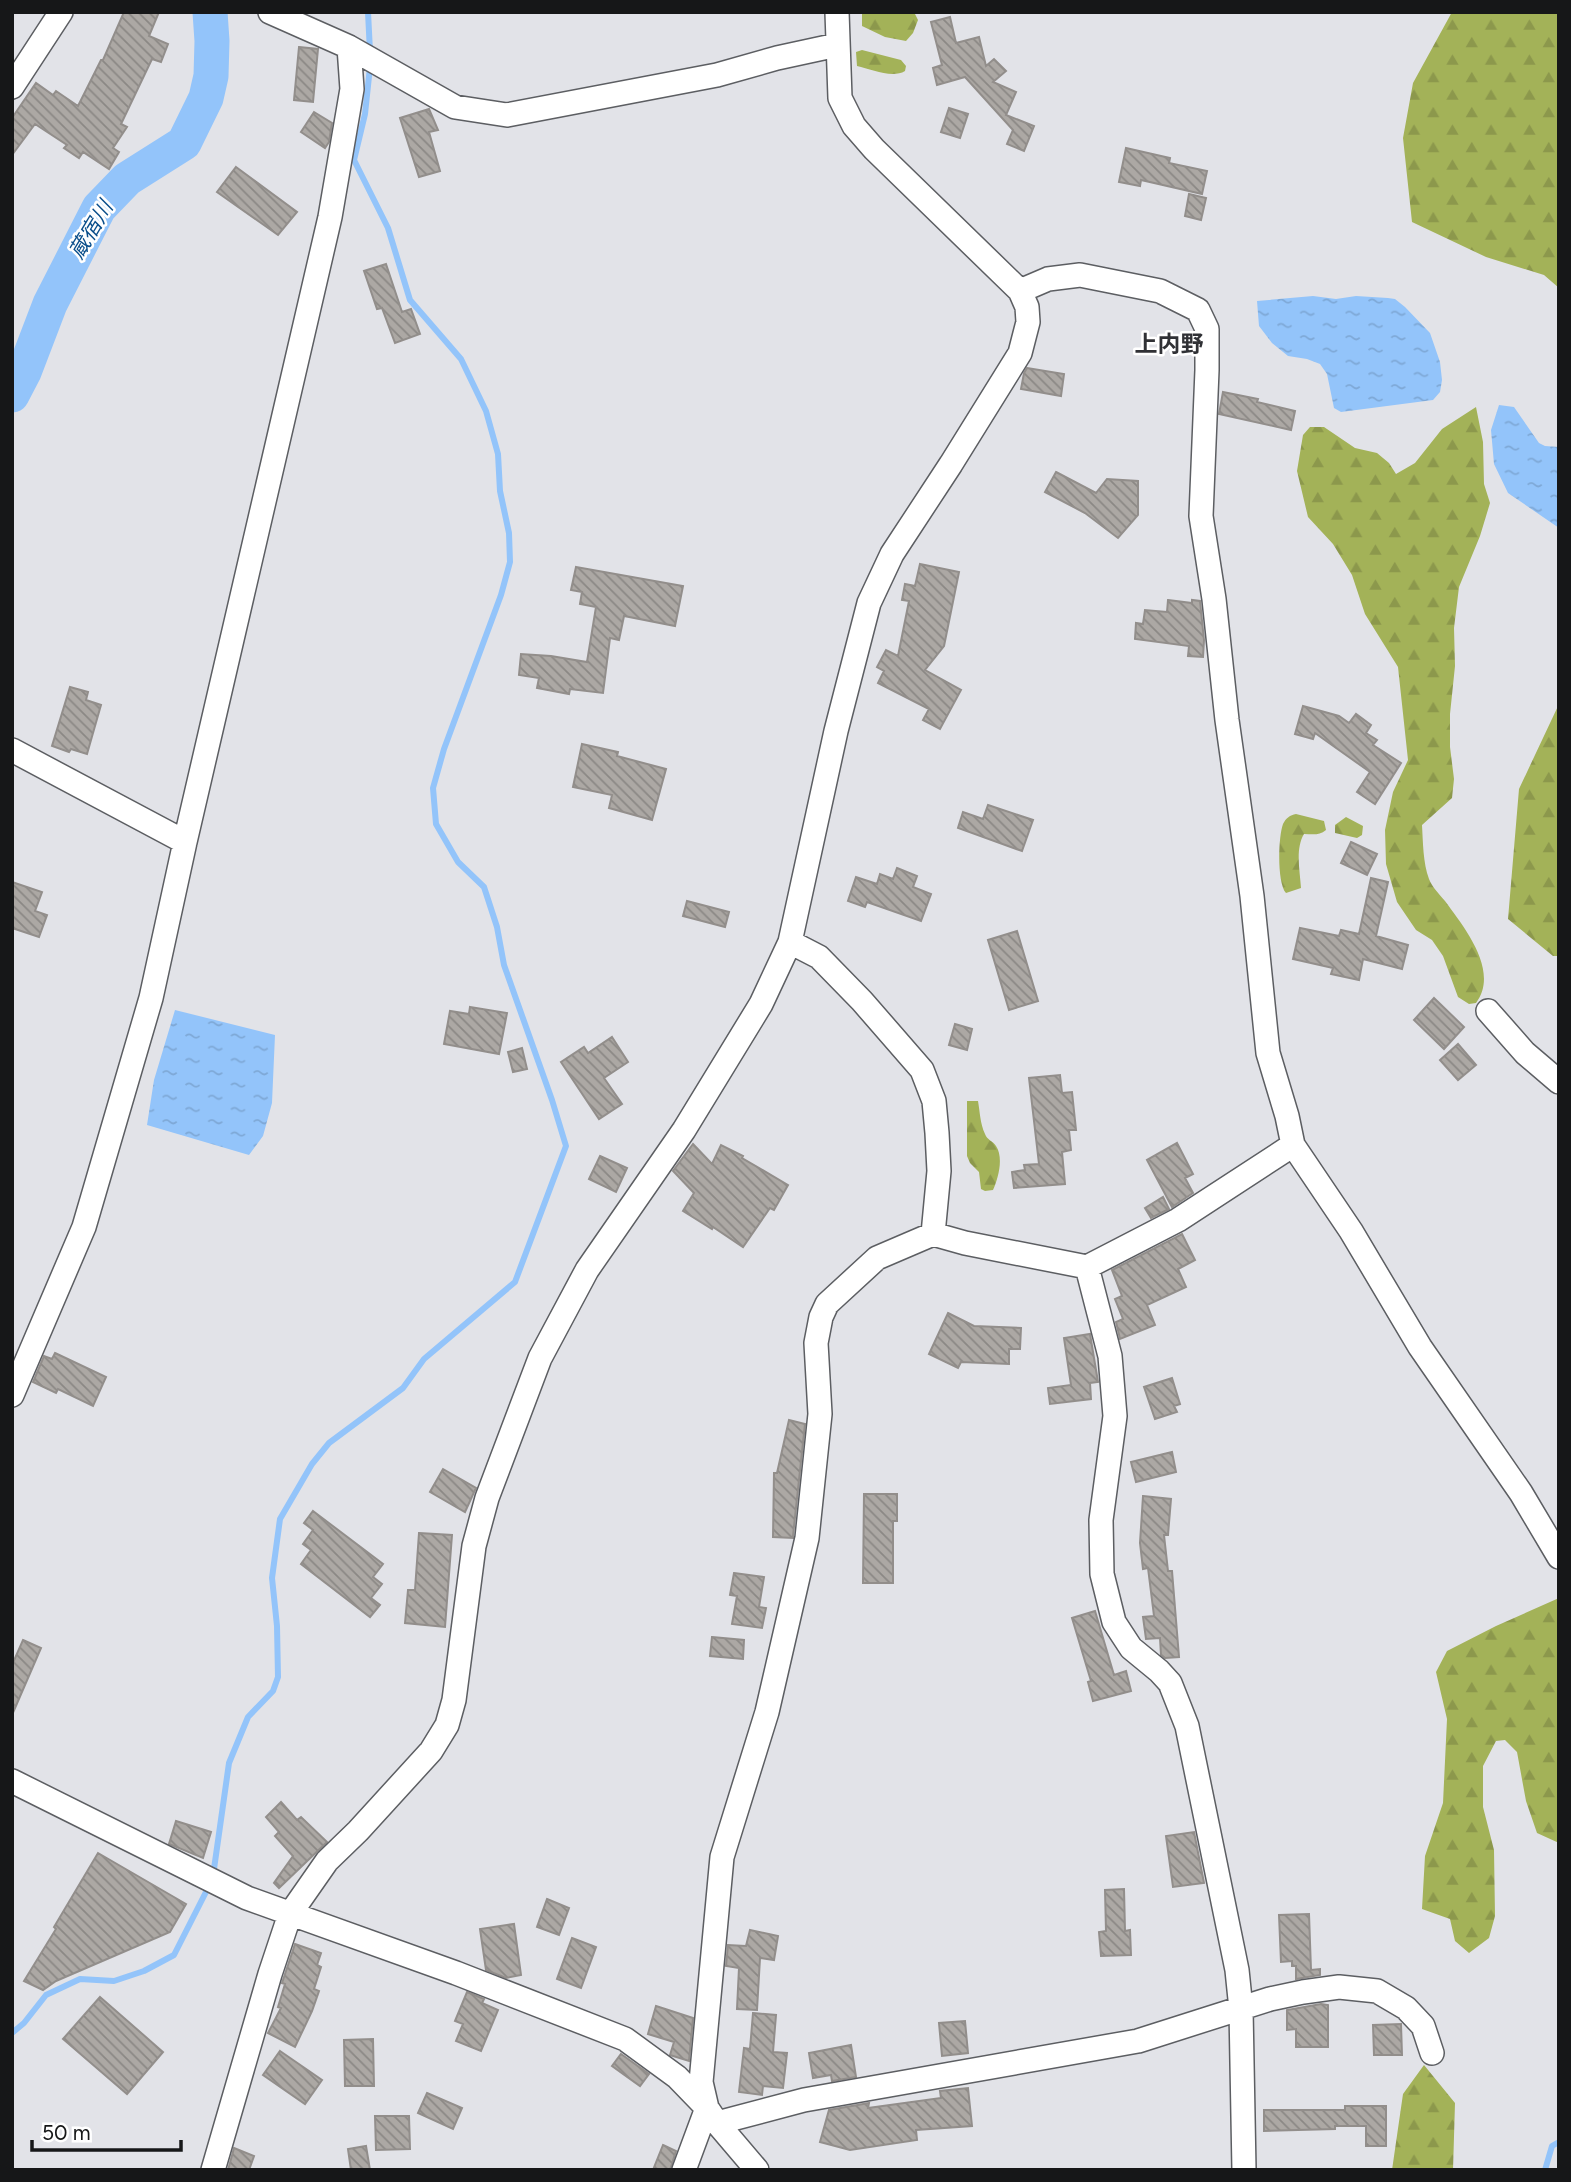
<svg xmlns="http://www.w3.org/2000/svg" width="1571" height="2182" font-family="Figtree,'Noto Sans JP',sans-serif">
  <defs>
    <pattern id="forest-firs" width="22" height="20" patternUnits="userSpaceOnUse" patternTransform="scale(1.75)"><rect width="22" height="20" fill="#a3b258"/><path d="M5 1l3.5 6h-7zM16 11l3.5 6h-7z" fill="#8c984c"/></pattern>
    <pattern id="water-ripples" width="26" height="14" patternUnits="userSpaceOnUse" patternTransform="scale(1.75)"><rect width="26" height="14" fill="#93c4fa"/><path d="M2 4q2-2 4 0t4 0M15 11q2-2 4 0t4 0" fill="none" stroke="#7ea8d6"/></pattern>
    <pattern id="building-back-hatch" width="6" height="6" patternUnits="userSpaceOnUse" patternTransform="scale(1.75)"><rect width="6" height="6" fill="#aca8a4"/><path d="M-1 5l2 2M0 0l6 6M5-1l2 2" fill="none" stroke="#8b8885"/></pattern>
  </defs>
  <rect width="100%" height="100%" fill="#e2e3e8"/>
  <path fill="url(#forest-firs)" d="M 862,12 L 914,12 L 918,20 L 913,33 L 906,41 L 885,37 L 862,26 Z
    M 1452,12 L 1559,12 L 1559,288 L 1544,275 L 1486,257 L 1412,222 L 1403,138 L 1413,83 Z
    M 862,50 L 901,60 L 906,66 L 905,71 C 892,79 871,69 857,66 L 856,52 Z
    M 1476,407 L 1483,442 L 1484,484 L 1490,503 L 1480,536 L 1459,587 L 1454,628 L 1455,666 L 1450,714 L 1450,747 L 1454,779 L 1452,798 L 1422,825 C 1423,842 1423,863 1429,879 C 1432,887 1440,895 1445,901 C 1464,927 1500,971 1476,1003 L 1469,1004 L 1458,997 L 1443,956 L 1432,940 L 1416,930 L 1397,902 L 1386,864 L 1385,830 L 1393,792 L 1408,760 L 1398,667 L 1365,614 L 1352,575 L 1333,544 L 1308,517 L 1297,471 L 1303,435 L 1310,427 L 1324,427 L 1355,448 L 1377,453 L 1389,463 L 1396,474 L 1415,463 L 1442,429 Z
    M 1559,704 L 1559,956 L 1553,956 L 1508,919 L 1519,789 Z
    M 1296,814 L 1324,821 L 1326,830 C 1319,836 1312,834 1304,834 C 1295,849 1300,871 1301,888 L 1286,893 C 1277,883 1278,838 1283,824 C 1286,818 1290,815 1296,814 Z
    M 1346,817 L 1363,826 L 1362,835 L 1357,838 L 1335,833 L 1335,825 Z
    M 967,1101 L 978,1101 C 980,1112 980,1123 985,1134 C 987,1140 993,1141 996,1146 C 1004,1158 998,1179 993,1190 L 985,1191 L 981,1189 L 979,1172 L 970,1163 L 967,1156 Z
    M 1559,1598 L 1559,1843 L 1537,1833 L 1526,1801 L 1517,1752 L 1505,1740 L 1496,1741 L 1483,1766 L 1483,1807 L 1494,1850 L 1495,1916 L 1489,1938 L 1469,1953 L 1455,1941 L 1450,1919 L 1422,1909 L 1425,1856 L 1443,1803 L 1447,1719 L 1436,1672 L 1447,1651 L 1496,1626 Z
    M 1424,2065 L 1455,2103 L 1453,2170 L 1392,2170 L 1403,2094 Z"/>
  <path fill="url(#water-ripples)" d="M 1313,296 L 1336,299 L 1356,296 L 1388,298 L 1395,299 L 1405,307 L 1430,333 L 1440,362 L 1442,380 L 1440,392 L 1433,400 L 1341,412 L 1334,408 L 1327,374 L 1320,364 L 1307,359 L 1288,356 L 1272,343 L 1259,326 L 1257,301 Z
    M 1499,405 L 1514,407 L 1539,443 L 1545,446 L 1559,447 L 1559,528 L 1508,493 L 1494,464 L 1491,430 Z
    M 175,1010 L 275,1035 L 272,1103 L 263,1136 L 249,1155 L 147,1125 L 154,1080 Z"/>
  <g fill="none" stroke-linecap="round" stroke-linejoin="round">
    <path stroke="#93c4fa" stroke-width="6" d="M 368,12 L 370,52
      M 213,1876 L 229,1763 L 248,1717 L 273,1691 L 278,1677 L 277,1626 L 272,1578 L 280,1519 L 312,1464 L 329,1443 L 403,1388 L 424,1359 L 515,1282 L 566,1146 L 552,1100 L 504,965 L 497,927 L 484,887 L 458,862 L 436,824 L 433,788 L 444,749 L 501,595 L 510,562 L 509,533 L 500,491 L 498,454 L 486,411 L 461,359 L 410,300 L 388,228 L 354,160 L 365,114 L 370,67
      M 12,2033 L 24,2023 L 46,1995 L 80,1979 L 114,1981 L 144,1971 L 174,1955 L 209,1886
      M 1545,2170 L 1552,2146 L 1559,2142"/>
    <path stroke="#93c4fa" stroke-width="35" d="M 12,395 L 24,372 L 50,304 L 99,208 L 127,179 L 184,143 L 206,98 L 211,76 L 212,41 L 210,12"/>
  </g>
  <path fill="url(#building-back-hatch)" stroke="#928e8b" stroke-width="2" d="M 124,12 L 159,12 L 149,36 L 168,44 L 161,62 L 152,59 L 121,124 L 127,127 L 113,148 L 119,152 L 109,169 L 83,152 L 79,158 L 64,148 L 67,145 L 35,124 L 12,155 L 12,118 L 36,83 L 53,95 L 56,91 L 78,106 L 101,60 L 103,60 Z
    M 950,17 L 956,43 L 979,37 L 986,66 L 994,59 L 1006,71 L 993,82 L 1016,92 L 1006,115 L 1034,126 L 1024,151 L 1007,144 L 1013,130 L 965,77 L 937,85 L 933,68 L 942,65 L 931,22 Z
    M 299,47 L 318,49 L 313,102 L 294,100 Z
    M 949,108 L 968,114 L 960,138 L 941,132 Z
    M 429,109 L 438,130 L 429,132 L 440,171 L 419,177 L 400,118 Z
    M 314,112 L 332,123 L 329,142 L 325,148 L 301,132 Z
    M 1126,148 L 1170,158 L 1169,163 L 1207,171 L 1202,194 L 1141,180 L 1140,186 L 1119,182 Z
    M 236,167 L 297,212 L 278,235 L 217,192 Z
    M 1189,194 L 1206,198 L 1201,220 L 1185,216 Z
    M 386,264 L 402,312 L 411,309 L 420,334 L 395,343 L 382,308 L 377,309 L 364,271 Z
    M 1027,368 L 1064,374 L 1061,396 L 1021,389 L 1024,373 Z
    M 1223,392 L 1258,399 L 1257,402 L 1295,411 L 1291,430 L 1219,414 Z
    M 1056,472 L 1096,493 L 1107,479 L 1138,481 L 1138,515 L 1118,538 L 1085,513 L 1045,492 Z
    M 920,564 L 959,572 L 944,646 L 925,670 L 961,690 L 940,729 L 923,720 L 929,709 L 878,683 L 884,671 L 877,667 L 886,650 L 898,656 L 909,601 L 902,600 L 905,584 L 915,586 Z
    M 576,567 L 683,586 L 675,626 L 624,616 L 619,640 L 610,638 L 603,693 L 570,689 L 569,694 L 537,688 L 539,678 L 519,675 L 521,654 L 551,656 L 587,662 L 596,607 L 580,604 L 582,592 L 571,590 Z
    M 1168,600 L 1192,603 L 1192,600 L 1200,601 L 1204,640 L 1203,657 L 1188,656 L 1189,646 L 1135,639 L 1136,623 L 1143,624 L 1145,610 L 1167,612 Z
    M 70,687 L 88,692 L 86,700 L 101,705 L 87,754 L 71,749 L 69,752 L 52,746 Z
    M 1303,706 L 1339,716 L 1349,723 L 1356,714 L 1371,725 L 1366,733 L 1377,740 L 1373,745 L 1401,763 L 1375,804 L 1357,792 L 1370,772 L 1315,733 L 1313,739 L 1295,734 Z
    M 582,744 L 618,752 L 617,756 L 666,769 L 652,820 L 609,808 L 612,795 L 573,787 Z
    M 988,805 L 1033,820 L 1022,851 L 958,828 L 963,812 L 983,819 Z
    M 1351,842 L 1377,854 L 1367,875 L 1341,863 Z
    M 897,868 L 917,876 L 913,887 L 931,894 L 921,921 L 867,902 L 865,907 L 848,901 L 856,877 L 877,884 L 880,874 L 893,879 Z
    M 1371,878 L 1388,882 L 1376,936 L 1408,945 L 1402,969 L 1363,959 L 1359,980 L 1331,974 L 1333,968 L 1293,959 L 1300,928 L 1339,936 L 1341,930 L 1359,934 Z
    M 12,882 L 42,892 L 35,911 L 47,915 L 39,937 L 12,928 Z
    M 687,901 L 729,912 L 725,927 L 683,916 Z
    M 1017,931 L 1038,1001 L 1009,1010 L 988,940 Z
    M 1434,998 L 1464,1027 L 1444,1049 L 1414,1020 Z
    M 470,1007 L 507,1013 L 499,1054 L 444,1044 L 450,1011 L 469,1014 Z
    M 955,1024 L 972,1029 L 967,1050 L 949,1045 Z
    M 612,1037 L 628,1062 L 604,1078 L 622,1104 L 599,1119 L 561,1062 L 584,1047 L 588,1053 Z
    M 1458,1044 L 1476,1065 L 1458,1080 L 1440,1060 Z
    M 522,1048 L 527,1069 L 513,1072 L 508,1052 Z
    M 1060,1075 L 1062,1093 L 1072,1092 L 1076,1130 L 1069,1130 L 1071,1150 L 1062,1152 L 1065,1184 L 1014,1188 L 1012,1172 L 1025,1170 L 1024,1165 L 1039,1164 L 1029,1078 Z
    M 1177,1143 L 1193,1174 L 1185,1178 L 1193,1193 L 1172,1207 L 1147,1160 Z
    M 693,1144 L 712,1164 L 721,1145 L 743,1156 L 742,1158 L 788,1185 L 774,1210 L 770,1208 L 743,1247 L 713,1227 L 712,1229 L 683,1211 L 694,1193 L 673,1171 Z
    M 600,1156 L 627,1168 L 616,1192 L 589,1179 Z
    M 1163,1197 L 1169,1209 L 1151,1218 L 1145,1208 Z
    M 1182,1234 L 1195,1260 L 1178,1269 L 1186,1287 L 1147,1305 L 1155,1325 L 1120,1339 L 1116,1322 L 1123,1319 L 1115,1299 L 1122,1296 L 1112,1270 Z
    M 948,1313 L 974,1326 L 1021,1328 L 1020,1349 L 1009,1349 L 1009,1364 L 961,1362 L 958,1368 L 929,1354 Z
    M 1090,1334 L 1098,1382 L 1090,1383 L 1091,1399 L 1050,1404 L 1048,1388 L 1071,1385 L 1064,1338 Z
    M 55,1353 L 106,1377 L 93,1406 L 58,1389 L 56,1393 L 33,1382 L 44,1356 L 52,1359 Z
    M 1172,1378 L 1180,1404 L 1174,1406 L 1177,1412 L 1155,1419 L 1144,1387 Z
    M 789,1420 L 805,1424 L 793,1536 L 793,1538 L 773,1537 L 774,1473 L 777,1473 Z
    M 1172,1452 L 1176,1472 L 1136,1482 L 1131,1462 Z
    M 443,1469 L 476,1488 L 465,1512 L 430,1492 Z
    M 864,1494 L 897,1494 L 897,1521 L 893,1521 L 893,1583 L 863,1583 Z
    M 1143,1496 L 1171,1499 L 1168,1535 L 1164,1535 L 1168,1571 L 1172,1571 L 1179,1657 L 1165,1658 L 1161,1655 L 1160,1638 L 1146,1639 L 1143,1617 L 1154,1616 L 1148,1568 L 1143,1569 L 1140,1543 Z
    M 313,1511 L 383,1564 L 373,1577 L 382,1584 L 371,1598 L 380,1605 L 370,1617 L 301,1564 L 311,1550 L 303,1544 L 313,1530 L 304,1523 Z
    M 419,1533 L 452,1535 L 445,1627 L 405,1623 L 408,1590 L 415,1590 Z
    M 734,1573 L 764,1577 L 759,1607 L 766,1608 L 762,1628 L 732,1624 L 737,1596 L 730,1595 Z
    M 1095,1611 L 1114,1675 L 1126,1671 L 1131,1691 L 1093,1701 L 1088,1682 L 1091,1681 L 1072,1618 Z
    M 712,1637 L 744,1640 L 743,1659 L 710,1656 Z
    M 23,1640 L 41,1648 L 12,1715 L 12,1665 Z
    M 281,1802 L 297,1820 L 301,1817 L 327,1842 L 279,1888 L 274,1883 L 293,1856 L 275,1836 L 279,1832 L 266,1817 Z
    M 176,1821 L 211,1832 L 203,1858 L 169,1844 Z
    M 1194,1832 L 1204,1883 L 1173,1887 L 1166,1836 Z
    M 98,1853 L 186,1904 L 170,1932 L 56,1981 L 43,1990 L 24,1981 L 56,1929 L 54,1927 Z
    M 1124,1889 L 1125,1931 L 1130,1930 L 1131,1955 L 1101,1956 L 1099,1932 L 1106,1931 L 1105,1890 Z
    M 547,1899 L 569,1908 L 559,1935 L 537,1927 Z
    M 1309,1914 L 1311,1970 L 1320,1969 L 1320,1975 L 1296,1979 L 1296,1966 L 1292,1966 L 1292,1961 L 1281,1962 L 1279,1915 Z
    M 514,1924 L 521,1975 L 506,1978 L 486,1970 L 480,1929 Z
    M 750,1930 L 778,1936 L 774,1960 L 760,1958 L 757,2010 L 737,2009 L 739,1968 L 726,1966 L 728,1945 L 746,1946 Z
    M 572,1938 L 596,1947 L 581,1988 L 557,1979 Z
    M 295,1944 L 321,1953 L 317,1965 L 321,1967 L 314,1989 L 319,1991 L 312,2011 L 295,2047 L 268,2033 L 281,2008 L 278,2007 L 285,1984 L 282,1983 Z
    M 467,1992 L 484,1999 L 482,2003 L 498,2010 L 481,2051 L 456,2041 L 463,2024 L 455,2021 Z
    M 100,1997 L 163,2052 L 127,2094 L 63,2039 Z
    M 1321,2004 L 1328,2005 L 1328,2047 L 1296,2047 L 1296,2029 L 1287,2030 L 1287,2010 Z
    M 656,2006 L 693,2018 L 689,2061 L 670,2055 L 674,2042 L 648,2034 Z
    M 753,2013 L 776,2015 L 773,2052 L 787,2053 L 783,2088 L 763,2086 L 762,2095 L 739,2092 L 744,2048 L 750,2049 Z
    M 965,2021 L 968,2053 L 942,2056 L 939,2023 Z
    M 1401,2024 L 1402,2055 L 1374,2055 L 1373,2025 Z
    M 373,2039 L 374,2086 L 345,2086 L 344,2040 Z
    M 851,2045 L 856,2077 L 832,2081 L 831,2075 L 813,2078 L 809,2053 Z
    M 280,2051 L 322,2080 L 305,2104 L 263,2075 Z
    M 621,2054 L 649,2074 L 640,2086 L 612,2066 Z
    M 968,2088 L 972,2126 L 916,2130 L 917,2140 L 850,2150 L 820,2142 L 829,2110 L 869,2103 L 868,2108 L 941,2098 L 940,2091 Z
    M 427,2093 L 462,2108 L 453,2129 L 418,2113 Z
    M 1345,2106 L 1386,2106 L 1386,2146 L 1366,2146 L 1366,2126 L 1335,2126 L 1335,2129 L 1264,2131 L 1264,2110 L 1345,2110 Z
    M 375,2116 L 409,2116 L 410,2149 L 376,2150 Z
    M 663,2145 L 676,2151 L 670,2170 L 653,2170 Z
    M 366,2146 L 370,2170 L 351,2170 L 348,2149 Z
    M 234,2148 L 254,2156 L 249,2170 L 228,2170 Z"/>
  <g fill="none" stroke-linecap="round" stroke-linejoin="round">
    <defs>
      <path id="minor" d="M 270,12 L 349,47 L 455,107 L 507,115 L 717,75 L 777,58 L 837,45
        M 12,87 L 61,12
        M 12,750 L 185,842
        M 790,942 L 819,957 L 862,1001 L 922,1070 L 934,1101 L 937,1133 L 939,1171 L 933,1234
        M 1488,1011 L 1525,1053 L 1559,1082
        M 1293,1145 L 1351,1231 L 1420,1347 L 1521,1493 L 1559,1557
        M 1087,1267 L 1110,1356 L 1115,1416 L 1101,1520 L 1102,1574 L 1114,1622 L 1131,1648 L 1159,1671 L 1170,1683 L 1187,1726 L 1237,1970 L 1241,2009 L 1244,2170
        M 12,1395 L 84,1227 L 151,998 L 185,842 L 330,217 L 352,89 L 349,47
        M 12,1781 L 247,1898 L 456,1973 L 625,2039 L 677,2077 L 707,2108 L 717,2123 L 757,2170
        M 717,2123 L 804,2100 L 1138,2041 L 1270,1999 L 1303,1992 L 1339,1987 L 1377,1991 L 1406,2008 L 1423,2026 L 1432,2053
        M 213,2170 L 270,1974 L 290,1914 L 327,1861 L 358,1831 L 431,1751 L 447,1725 L 454,1700 L 474,1546 L 487,1498 L 540,1358 L 587,1270 L 684,1130 L 761,1004 L 790,942 L 836,731 L 869,603 L 892,554 L 951,464 L 1020,353 L 1028,322 L 1027,307 L 1020,291 L 874,149 L 854,126 L 840,98 L 837,12
        M 684,2170 L 707,2108 L 701,2082 L 722,1857 L 767,1712 L 807,1538 L 820,1414 L 816,1343 L 821,1317 L 827,1304 L 877,1258 L 933,1234 L 965,1243 L 1087,1267 L 1178,1220 L 1293,1145 L 1287,1116 L 1268,1053 L 1252,896 L 1227,720 L 1214,599 L 1201,516 L 1207,370 L 1207,329 L 1198,310 L 1160,291 L 1080,275 L 1048,279 L 1020,291"/>
    </defs>
    <use href="#minor" stroke="#5c5e62" stroke-width="26"/>
    <use href="#minor" stroke="#fff" stroke-width="23"/>
  </g>
  <g text-anchor="middle" stroke-width="5" stroke-linejoin="round" paint-order="stroke">
    <g font-size="21" font-style="italic" fill="#0b4f8b" stroke="#fff">
      <text transform="translate(91 230) rotate(-59)" y="7">蔵宿川</text>
    </g>
    <g font-size="23" font-weight="bold" fill="#303135" stroke="#fff">
      <text x="1169" y="352">上内野</text>
    </g>
  </g>
  <rect width="1571" height="2182" fill="none" stroke="#161718" stroke-width="28"/>
  <path d="M32 2140v10h149v-10" fill="none" stroke="#161718" stroke-width="3.5"/>
  <text x="42" y="2140" font-size="21" fill="#161718" stroke="#ffffff" stroke-width="5" paint-order="stroke">50 m</text>
</svg>
